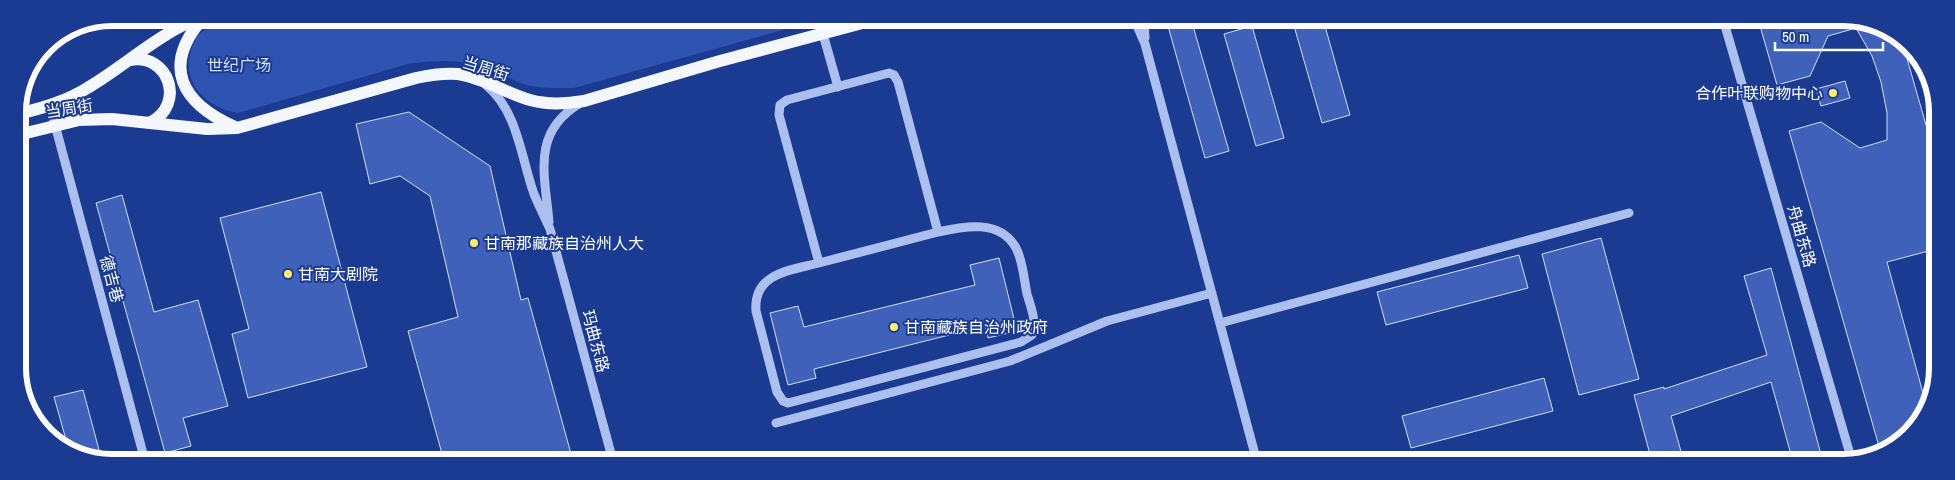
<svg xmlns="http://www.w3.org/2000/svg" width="1955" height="480" font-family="'Archivo Narrow','Noto Sans SC',sans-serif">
  <rect width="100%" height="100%" fill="#1b3b93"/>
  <path fill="#2e53b1" d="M 235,18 L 826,18 L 574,88 C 557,88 540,89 524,84 C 508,79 494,68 477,65 C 454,59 431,61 408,64 L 238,113 C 208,108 181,85 191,51 C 193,44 197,35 203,31 C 212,23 224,21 235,18 Z"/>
  <path fill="#4061b9" stroke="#d3defb" d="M 1166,19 L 1191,19 L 1229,151 L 1205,158 Z
    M 1292,19 L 1323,19 L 1350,115 L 1322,123 Z
    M 1758,19 L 1862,19 L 1902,41 L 1936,160 L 1936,249 L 1887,262 L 1926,404 L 1905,439 L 1884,448 L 1878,443 L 1789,131 L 1821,122 L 1860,148 L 1887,140 L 1887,113 L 1881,82 L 1872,56 L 1856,28 L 1828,36 L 1810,76 L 1777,85 Z
    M 1252,26 L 1284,138 L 1256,146 L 1224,34 Z
    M 1845,81 L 1850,98 L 1821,106 L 1816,89 Z
    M 409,112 L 490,166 L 521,300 L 528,298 L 573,461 L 444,461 L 408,331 L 458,317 L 430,196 L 400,176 L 370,184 L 356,124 Z
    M 321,192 L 367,367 L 248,398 L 232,334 L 249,329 L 220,218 Z
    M 122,195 L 154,312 L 198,300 L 228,406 L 183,418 L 191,446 L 165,453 L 96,203 Z
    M 1601,238 L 1639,379 L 1579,395 L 1542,254 Z
    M 1519,255 L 1528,288 L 1386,325 L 1377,292 Z
    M 999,258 L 1017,331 L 988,338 L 985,326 L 814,369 L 816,378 L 788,385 L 770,313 L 798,306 L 804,327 L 975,285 L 970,265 Z
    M 1771,268 L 1823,462 L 1793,462 L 1771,382 L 1671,416 L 1684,462 L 1652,462 L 1634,395 L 1664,387 L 1664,389 L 1767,355 L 1744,276 Z
    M 1544,378 L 1553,411 L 1411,448 L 1402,416 Z
    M 83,390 L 102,461 L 93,461 L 68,447 L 54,397 Z"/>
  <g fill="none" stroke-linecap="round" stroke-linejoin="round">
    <path stroke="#adbfef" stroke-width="9" d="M 1134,19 L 1145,44 L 1257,462
      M 1144,19 L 1145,38
      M 1723,19 L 1852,461
      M 823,34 L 838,87
      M 889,73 L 894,75 L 898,82 L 938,232 L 819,263 L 779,115 L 780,105 L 787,100 Z
      M 486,85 C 518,111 521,158 534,194 C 539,206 545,218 550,229 L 613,461
      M 50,106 L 145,461
      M 549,222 C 545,175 531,133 579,104
      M 819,263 C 791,270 753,273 756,311 L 777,392 L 783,401 L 788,403 L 1021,342 L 1032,335 C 1037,322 1031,307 1027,294 C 1024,280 1023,261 1016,248 C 1000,219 965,226 938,232
      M 1220,323 L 1629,213
      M 776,423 L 1010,361 L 1107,321 L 1212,293"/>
    <path stroke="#f5f7ff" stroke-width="12" d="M 203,18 C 161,66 181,103 235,127
      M 130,60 C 170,53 185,105 151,122
      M 18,114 C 43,108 67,101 89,87 C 126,65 158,34 199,18
      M 18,135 L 79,120 L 112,119 L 207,129 L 237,128 L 416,78 C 430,75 444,73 458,74 C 484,78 506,93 530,100 C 548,105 566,104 584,101 L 720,61 L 881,18"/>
  </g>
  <g fill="#ffee6b" stroke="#1b3b93" stroke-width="2">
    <circle cx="1833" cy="93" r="5"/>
    <circle cx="474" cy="243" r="5"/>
    <circle cx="288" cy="274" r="5"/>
    <circle cx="894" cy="327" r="5"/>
  </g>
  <g text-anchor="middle" stroke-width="4" stroke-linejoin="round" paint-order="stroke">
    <g font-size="16" fill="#d3defb" stroke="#1b3b93">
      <text x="239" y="71">世纪广场</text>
    </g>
    <g font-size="16" fill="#fff" stroke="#1b3b93">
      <text transform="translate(486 68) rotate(17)" y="6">当周街</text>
      <text transform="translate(69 108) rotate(-9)" y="6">当周街</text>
      <text transform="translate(1802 236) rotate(74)" y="6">舟曲东路</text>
      <text transform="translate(112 279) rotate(75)" y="6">德吉巷</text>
      <text transform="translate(596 341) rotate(75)" y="6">玛曲东路</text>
    </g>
    <g font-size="16" fill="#fff" stroke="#1b3b93" text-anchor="start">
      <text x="1823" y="99" text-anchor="end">合作叶联购物中心</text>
      <text x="484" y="249">甘南那藏族自治州人大</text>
      <text x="298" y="280">甘南大剧院</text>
      <text x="904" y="333">甘南藏族自治州政府</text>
    </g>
  </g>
  <path d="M0 0H1955V480H0ZM112 26H1843A86 86 0 0 1 1929 112V368A86 86 0 0 1 1843 454H112A86 86 0 0 1 26 368V112A86 86 0 0 1 112 26Z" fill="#1b3b93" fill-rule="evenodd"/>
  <path fill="none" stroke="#fff" stroke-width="6" d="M112 26H1843A86 86 0 0 1 1929 112V368A86 86 0 0 1 1843 454H112A86 86 0 0 1 26 368V112A86 86 0 0 1 112 26Z"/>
  <path d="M1775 42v8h108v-8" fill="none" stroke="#ffffff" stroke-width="2.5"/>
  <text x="1782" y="42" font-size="15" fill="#ffffff" stroke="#1b3b93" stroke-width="4" paint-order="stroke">50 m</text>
</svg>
